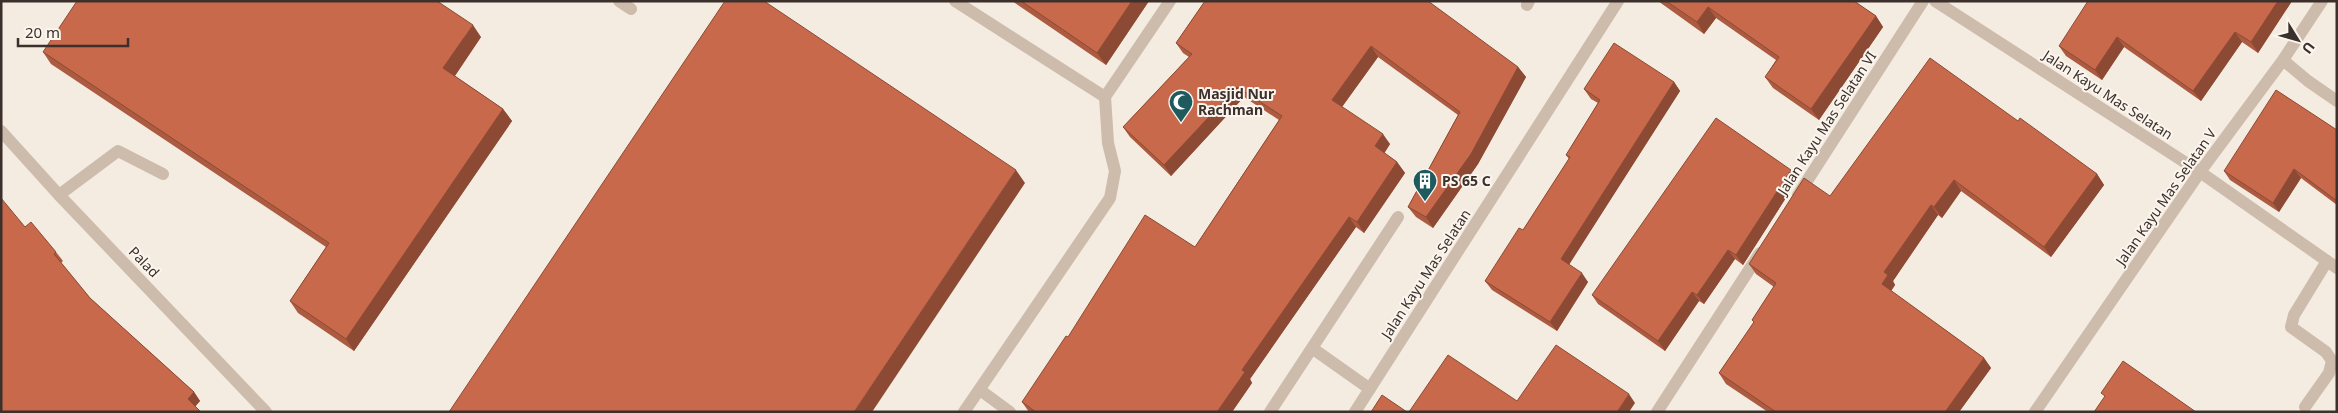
<svg xmlns="http://www.w3.org/2000/svg" width="2338" height="413" font-family="'Noto Sans',sans-serif">
  <rect width="100%" height="100%" fill="#f4ebe1"/>
  <g fill="none" stroke-linecap="round" stroke-linejoin="round">
    <path stroke="#cdbbac" stroke-width="12" d="M 619,1 L 631,9
      M 955,1 L 1105,97 L 1108,143 L 1115,171 L 1110,198 L 964,412
      M 1527,5 L 1529,1
      M 1105,97 L 1170,1
      M 59,195 L 118,151 L 163,174
      M 980,390 L 1010,412
      M 2305,407 L 2329,373 L 2332,361 L 2326,352 L 2291,327 L 2294,315 L 2327,261"/>
    <path stroke="#cdbbac" stroke-width="12" d="M 1935,1 L 2200,172 L 2337,268
      M 2283,60 L 2308,81 L 2337,101
      M 1,131 L 59,195 L 266,412
      M 1798,195 L 1923,1
      M 1312,348 L 1370,389
      M 1270,412 L 1398,217
      M 1355,412 L 1618,1
      M 1657,412 L 1760,253
      M 2035,412 L 2200,172 L 2283,60 L 2322,1"/>
  </g>
  <path fill="#ac5a40" d="M 1012,1 L 1149,1 L 1106,65 Z
    M 1205,1 L 1518,67 L 1526,77 L 1478,164 L 1433,228 L 1416,217 L 1408,207 L 1458,115 L 1378,57 L 1342,107 L 1390,144 L 1384,153 L 1397,162 L 1405,173 L 1364,233 L 1356,227 L 1250,379 L 1252,383 L 1232,412 L 1029,412 L 1022,402 L 1068,337 L 1195,247 L 1279,120 L 1244,97 L 1171,176 L 1130,137 L 1123,127 L 1189,57 L 1183,53 L 1176,43 Z
    M 1658,1 L 1854,1 L 1876,16 L 1883,27 L 1819,120 L 1773,88 L 1765,77 L 1776,60 L 1716,18 L 1704,34 Z
    M 2292,1 L 2258,53 L 2242,42 L 2201,101 L 2124,47 L 2102,80 L 2066,56 L 2059,46 Z
    M 481,37 L 455,76 L 503,109 L 512,121 L 354,351 L 298,313 L 290,301 L 326,247 L 51,64 L 43,52 Z
    M 1674,82 L 1680,91 L 1569,264 L 1588,282 L 1557,331 L 1492,290 L 1485,281 L 1523,230 L 1569,159 L 1566,155 L 1598,103 L 1591,99 L 1584,89 Z
    M 2018,121 L 2097,174 L 2104,185 L 2051,257 L 1961,191 L 1942,218 L 1938,215 L 1893,281 L 1895,285 L 1891,291 L 1984,358 L 1991,368 L 1959,412 L 1768,412 L 1726,384 L 1719,373 L 1754,322 L 1752,320 L 1774,287 L 1756,274 L 1749,264 L 1830,196 Z
    M 2337,130 L 2337,205 L 2301,178 L 2279,212 L 2230,180 L 2224,171 Z
    M 1798,179 L 1743,265 L 1735,259 L 1704,304 L 1699,301 L 1665,351 L 1598,304 L 1592,295 Z
    M 25,227 L 56,252 L 63,261 L 61,263 L 90,298 L 194,392 L 200,401 L 195,406 L 1,412 Z"/>
  <path fill="#8c4a34" d="M 1132,1 L 1149,1 L 1106,65 L 1097,53 Z
    M 2278,1 L 2292,1 L 2258,53 L 2251,42 Z
    M 1708,7 L 1716,18 L 1704,34 L 1697,22 Z
    M 1876,16 L 1883,27 L 1819,120 L 1811,109 Z
    M 473,25 L 481,37 L 452,80 L 443,68 Z
    M 2235,32 L 2242,42 L 2201,101 L 2193,91 Z
    M 2117,37 L 2124,47 L 2102,80 L 2095,70 Z
    M 1371,46 L 1378,57 L 1339,111 L 1332,100 Z
    M 1518,67 L 1526,77 L 1478,164 L 1433,228 L 1426,217 Z
    M 1674,82 L 1680,91 L 1567,268 L 1561,259 Z
    M 1237,87 L 1244,97 L 1171,176 L 1164,165 Z
    M 503,109 L 512,121 L 354,351 L 346,339 Z
    M 1383,134 L 1390,144 L 1382,157 L 1375,146 Z
    M 1397,162 L 1405,173 L 1364,233 L 1357,222 Z
    M 2294,169 L 2301,178 L 2279,212 L 2273,203 Z
    M 1016,170 L 1025,183 L 872,412 L 854,412 Z
    M 1791,170 L 1798,179 L 1743,265 L 1736,255 Z
    M 2097,174 L 2104,185 L 2051,257 L 2044,247 Z
    M 1954,180 L 1961,191 L 1942,218 L 1934,207 Z
    M 1931,205 L 1938,215 L 1893,281 L 1895,285 L 1889,294 L 1882,284 L 1884,272 Z
    M 1349,217 L 1356,227 L 1250,379 L 1252,383 L 1232,412 L 1217,412 L 1242,370 Z
    M 1728,250 L 1735,259 L 1704,304 L 1697,295 Z
    M 1582,273 L 1588,282 L 1557,331 L 1550,322 Z
    M 1692,292 L 1699,301 L 1665,351 L 1658,341 Z
    M 1984,358 L 1991,368 L 1959,412 L 1945,412 Z
    M 194,392 L 200,401 L 194,408 L 188,399 Z
    M 1629,394 L 1635,403 L 1629,412 L 1617,412 Z"/>
  <path fill="#c8694b" stroke="#8c4a34" d="M 77,1 L 437,1 L 473,25 L 443,68 L 503,109 L 346,339 L 290,301 L 329,243 L 43,52 Z
    M 725,1 L 764,1 L 1016,170 L 854,412 L 449,412 Z
    M 1021,1 L 1132,1 L 1097,53 Z
    M 1205,1 L 1428,1 L 1518,67 L 1471,154 L 1426,217 L 1408,207 L 1460,112 L 1371,46 L 1332,100 L 1383,134 L 1375,146 L 1397,162 L 1357,222 L 1349,217 L 1242,370 L 1245,372 L 1217,412 L 1036,412 L 1022,402 L 1066,336 L 1068,337 L 1145,215 L 1195,247 L 1282,116 L 1237,87 L 1164,165 L 1123,127 L 1192,54 L 1176,43 Z
    M 1666,1 L 1854,1 L 1876,16 L 1811,109 L 1765,77 L 1779,57 L 1708,7 L 1697,22 Z
    M 2088,1 L 2278,1 L 2251,42 L 2235,32 L 2193,91 L 2117,37 L 2095,70 L 2059,46 Z
    M 1614,43 L 1674,82 L 1561,259 L 1582,273 L 1550,322 L 1485,281 L 1519,228 L 1523,230 L 1570,157 L 1566,155 L 1600,100 L 1584,89 Z
    M 1930,58 L 2018,121 L 2020,118 L 2097,174 L 2044,247 L 1954,180 L 1934,207 L 1931,205 L 1884,272 L 1888,275 L 1882,284 L 1984,358 L 1945,412 L 1776,412 L 1719,373 L 1754,322 L 1752,320 L 1776,283 L 1749,264 L 1804,178 L 1830,196 Z
    M 2276,90 L 2337,130 L 2337,201 L 2294,169 L 2273,203 L 2224,171 Z
    M 1716,118 L 1791,170 L 1736,255 L 1728,250 L 1697,295 L 1692,292 L 1658,341 L 1592,295 Z
    M 1,198 L 25,227 L 31,222 L 56,252 L 54,254 L 90,298 L 194,392 L 188,399 L 201,412 L 1,412 Z
    M 1556,345 L 1629,394 L 1617,412 L 1409,412 L 1448,355 L 1517,401 Z
    M 2123,361 L 2196,412 L 2094,412 L 2105,396 L 2101,393 Z
    M 1382,395 L 1407,412 L 1371,412 Z"/>
  <defs>
    <symbol id="mosque-pin" viewBox="-11 -11 22 30"><path d="M0 17L-7.5 6A9.5 9.5 0 1 1 7.5 6Z" fill="#1f5a5e" stroke="#fbf5ee"/><path d="M3.5-4.9A6 6 0 1 0 3.5 4.9A5 5 0 1 1 3.5-4.9Z" fill="#fff"/></symbol>
    <symbol id="building-pin" viewBox="-11 -11 22 30"><path d="M0 17L-7.5 6A9.5 9.5 0 1 1 7.5 6Z" fill="#1f5a5e" stroke="#fbf5ee"/><path d="M-4-6H4V6H1V3H-1V6H-4ZM-2.5-4.3h1.7v1.8h-1.7ZM.8-4.3h1.7v1.8H.8ZM-2.5-1h1.7V.8h-1.7ZM.8-1h1.7V.8H.8Z" fill="#fff"/></symbol>
  </defs>
  <g fill-rule="evenodd">
    <use href="#mosque-pin" x="1167" y="88" width="28" height="38"/>
    <use href="#building-pin" x="1411" y="167" width="28" height="38"/>
  </g>
  <g text-anchor="middle" stroke-width="4" stroke-linejoin="round" paint-order="stroke">
    <g font-size="14" font-weight="bold" fill="#3b302b" stroke="#fbf5ee" text-anchor="start">
      <text x="1198" y="99">Masjid Nur<tspan x="1198" dy="16">Rachman</tspan></text>
      <text x="1442" y="186">PS 65 C</text>
    </g>
    <g font-size="14" fill="#3b302b" stroke="#fbf5ee">
      <text transform="translate(2108 95) rotate(33)" y="5">Jalan Kayu Mas Selatan</text>
      <text transform="translate(1827 123) rotate(-57)" y="5">Jalan Kayu Mas Selatan VI</text>
      <text transform="translate(2166 197) rotate(-55)" y="5">Jalan Kayu Mas Selatan V</text>
      <text transform="translate(144 262) rotate(46)" y="5">Palad</text>
      <text transform="translate(1426 274) rotate(-57)" y="5">Jalan Kayu Mas Selatan</text>
    </g>
  </g>
  <rect width="2338" height="413" fill="none" stroke="#3b302b" stroke-width="5"/>
  <g transform="translate(2298 40) rotate(127)" stroke="#fbf5ee" stroke-width="4" paint-order="stroke">
  <path d="M0-4L9 19L0 12L-9 19Z" fill="#3b302b"/>
  <text y="-8" font-size="14" font-weight="bold" text-anchor="middle" fill="#3b302b">U</text>
  </g>
  <path d="M18 38v8h110v-8" fill="none" stroke="#3b302b" stroke-width="2.5"/>
  <text x="25" y="38" font-size="15" fill="#3b302b" stroke="#fbf5ee" stroke-width="4" paint-order="stroke">20 m</text>
</svg>
